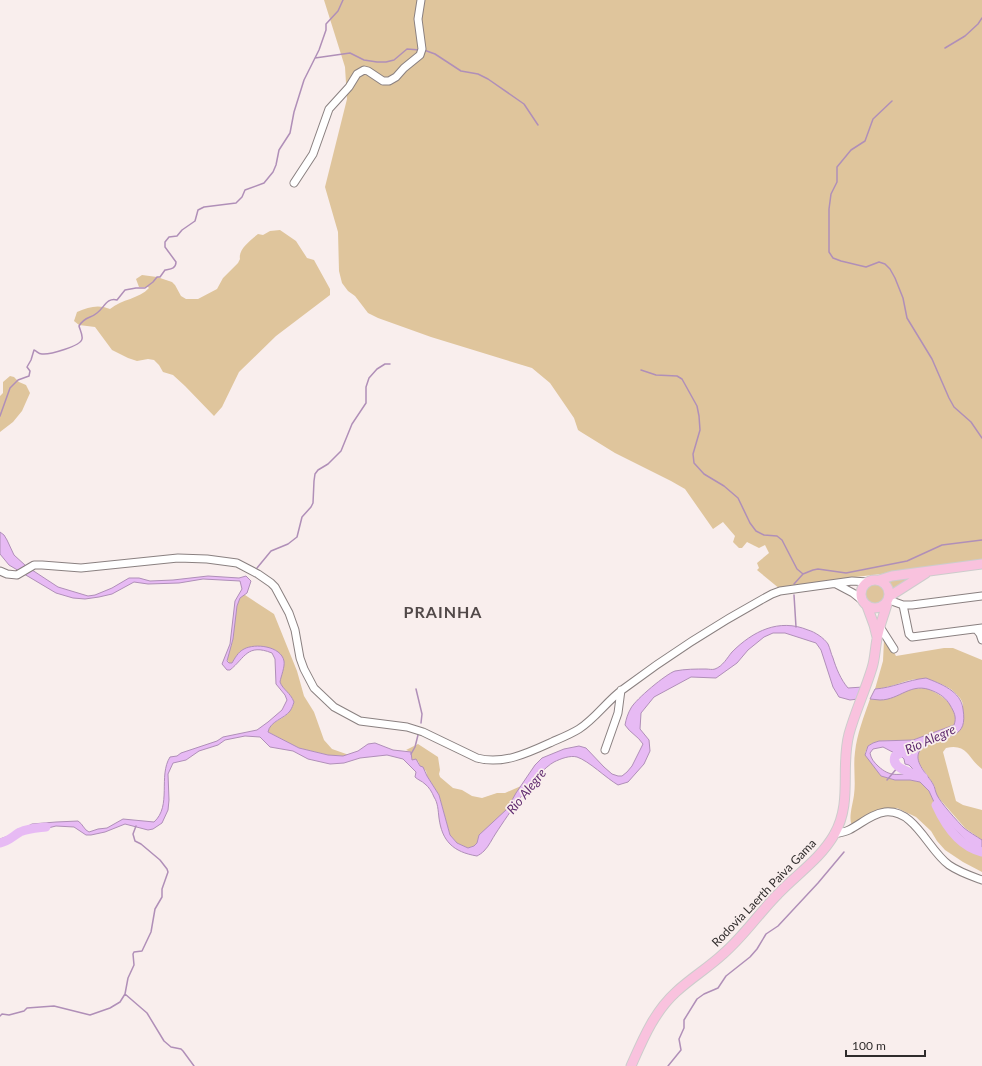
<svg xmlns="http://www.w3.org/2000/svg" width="982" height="1066" font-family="Lato,sans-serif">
  <rect width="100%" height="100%" fill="#f9eeed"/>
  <path fill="#dfc59c" d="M 324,0 L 982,0 L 982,560 L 969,564 L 855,577 L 780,589 L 757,570 L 759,568 L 757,563 L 769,553 L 765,545 L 759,548 L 747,542 L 742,548 L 739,548 L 733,542 L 735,536 L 723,522 L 713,529 L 685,489 L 671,481 L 615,453 L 581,432 L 578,430 L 574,418 L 550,383 L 532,368 L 431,337 L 378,318 L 368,313 L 355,296 L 348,291 L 342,283 L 339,271 L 338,232 L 325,187 L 347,99 L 345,67 Z
    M 280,230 L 296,241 L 307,258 L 314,260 L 330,289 L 330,295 L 276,336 L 239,372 L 222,407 L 214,416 L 185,386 L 173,375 L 163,372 L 159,365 L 154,360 L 148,359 L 137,361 L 128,358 L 112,350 L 95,327 L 79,325 L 74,321 L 77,312 C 89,307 98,304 110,309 C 122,299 139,299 149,288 L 148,287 L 139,287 L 136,279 L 142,275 L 157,277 L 172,282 L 175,285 L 181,296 L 186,299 L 198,299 L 217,289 L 223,278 L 238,263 L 240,259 C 238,249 251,240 258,234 L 263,235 L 270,231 Z
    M 10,376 L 14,377 L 19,382 L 26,385 L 30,393 L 22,411 L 13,422 L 0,432 L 0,396 L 3,393 L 3,382 Z
    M 923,574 L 893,593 L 890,587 L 884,580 Z
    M864 594a12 12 0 1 1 24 0a12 12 0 1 1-24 0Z
    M 243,595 L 245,595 L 274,614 L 297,671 L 304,696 L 314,712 L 324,740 L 332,749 L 349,755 L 343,756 L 328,755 L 299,748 L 268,732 C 270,721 284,720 290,711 C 292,708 293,705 294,702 C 290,692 283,690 279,682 L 284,666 L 284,661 L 262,646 L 251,647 L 244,649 L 238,654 L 232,663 L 229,663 C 225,656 232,647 233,639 C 235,627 233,603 243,595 Z
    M 887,639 L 896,656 L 944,648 L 953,648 L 982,660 L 982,769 C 968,759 968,743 946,748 L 943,752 L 956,801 L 963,805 L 982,810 L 982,840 L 965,828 L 937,796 L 934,785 L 918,762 L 918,753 L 926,746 L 955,735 C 956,729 963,710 963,705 C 962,698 956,694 952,690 C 948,687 945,686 941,684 C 913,671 901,687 875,689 L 883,661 L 884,640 Z
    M 926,688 C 940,694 962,707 954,725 L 913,740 L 879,741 L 873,743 L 868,746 L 865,753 L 881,776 L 895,780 L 910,780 L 920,782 L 929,791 L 939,813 L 973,848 L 982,851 L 982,872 L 963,862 L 945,850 L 937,841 L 931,831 L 916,817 L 897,808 L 876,812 L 852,825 C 848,819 853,803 854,795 C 856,781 853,767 855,752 C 857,734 864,716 870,699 C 890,701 896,692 914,689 C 918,688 922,688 926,688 Z
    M 418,744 L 438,757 L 440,770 L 439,774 L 440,777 L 453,788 L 462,790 L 472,796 L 482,798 L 497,793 L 505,793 L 521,786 L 507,809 L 487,829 L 479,835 L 477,843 L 474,846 L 468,848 L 457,843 L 450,835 L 439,795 L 427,776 L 426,771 L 420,766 L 418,761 L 412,760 L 411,752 L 406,750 Z"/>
  <path fill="#e7baf4" stroke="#b08fb8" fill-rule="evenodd" d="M 0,532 L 4,535 L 7,540 L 14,555 L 26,566 L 58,587 L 88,596 L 95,595 L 112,588 L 129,578 L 139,578 L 150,581 L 173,580 L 208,576 L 239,578 L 246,576 L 251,581 L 247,593 L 240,598 L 237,606 L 233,639 L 227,661 L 229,663 L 232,663 C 235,658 238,652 244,649 C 255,643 281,646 284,661 C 285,667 281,676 280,682 C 283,690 290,692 294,702 C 293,705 292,708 290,711 C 284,719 270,721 268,732 L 299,748 L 328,755 L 343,756 L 358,751 L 368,744 L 375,743 L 393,750 L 411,752 L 412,760 L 416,759 L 420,766 L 423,767 L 427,776 L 439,795 L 450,835 L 457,843 L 468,848 L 474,846 L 477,843 L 479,835 L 507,809 L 516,793 L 535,765 L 542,758 L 564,749 L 579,746 L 586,748 L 604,767 L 612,774 L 618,776 L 622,776 L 627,772 L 632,766 L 643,744 C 638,736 630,733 625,725 C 626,719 628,713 631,708 C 636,699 666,674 675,671 C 685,669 696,669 706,669 C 709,669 712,670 715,669 C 723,666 727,658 732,652 C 753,631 779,618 808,630 C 815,632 824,638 828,644 C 830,648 831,654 833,658 C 836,668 841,680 848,688 L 863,687 L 858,699 L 850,700 L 839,697 L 833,687 L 821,650 L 816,643 L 785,633 L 773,633 L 764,637 L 748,650 L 737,663 L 716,678 L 691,677 L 654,697 L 641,713 L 640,729 L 649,740 L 650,751 L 644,764 L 628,782 L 618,785 C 606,778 589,761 577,757 C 570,755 560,759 554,762 C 536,772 508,815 496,833 C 492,839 489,846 484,851 C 482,853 479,855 477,856 C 453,852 442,841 439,818 C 438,810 438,803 434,797 C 432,792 429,787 425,784 C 422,781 418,780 415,777 L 416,772 L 403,759 L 387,755 L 360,758 L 344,763 L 330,764 L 308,759 L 293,751 L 270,747 L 260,737 L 245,736 L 225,740 L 218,745 L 199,751 L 186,760 L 173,763 L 168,774 L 169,800 L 168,810 L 162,823 L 153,829 L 148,830 L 125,824 L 105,832 L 91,835 L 86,835 L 74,827 L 56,826 L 44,829 L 32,828 L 8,843 L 0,844 L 0,839 L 11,835 L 32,824 L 56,822 L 78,821 C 83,824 84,830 89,832 L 98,829 L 107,828 L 123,819 L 154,822 C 172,806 158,776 170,757 L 177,756 L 181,753 L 217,741 L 223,737 L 257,730 L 268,722 L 282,710 L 287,700 L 285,695 L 276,684 L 275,659 L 272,653 C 247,643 245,658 230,670 L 227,670 L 222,664 L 230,644 L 235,601 L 242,589 L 240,581 L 203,579 L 179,583 L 148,584 L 134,582 L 112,594 L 99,597 L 85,599 L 73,598 L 56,593 L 9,565 L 0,554 Z
    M 926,678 C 941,684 961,691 963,709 C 968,739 949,734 928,744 C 925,746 921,748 919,752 C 914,763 928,775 933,784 C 935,787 935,791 937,795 C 940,802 958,822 964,828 C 969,832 976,836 982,840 L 982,851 L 973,848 L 939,813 L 929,791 L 920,782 L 910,780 L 895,780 L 881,776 L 865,755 L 868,746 L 873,743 L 879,741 L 913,740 L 954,725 C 957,717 954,712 950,705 C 946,698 940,694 933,691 C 911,681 900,700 880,700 C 877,700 873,699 870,699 L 875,689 C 892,688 907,680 926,678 ZM 883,747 L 902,757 L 904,759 L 905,764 L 909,765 L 914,770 L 914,773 C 898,774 891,778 878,766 C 874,762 871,759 870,753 L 873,749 Z"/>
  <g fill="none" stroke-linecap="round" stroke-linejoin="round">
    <path stroke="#b08fb8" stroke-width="1.5" d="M 945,48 L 965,36 L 978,24 L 982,18
      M 424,50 L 435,54 L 461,71 L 478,74 L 488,79 L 524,104 L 538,125
      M 315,58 L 350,53 L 364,60 L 377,62 L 386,62 L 394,60 L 407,49 L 420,50
      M 892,101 L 873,119 L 865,141 L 851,150 L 837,167 L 837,182 L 831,194 L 829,209 L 829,252 L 833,258 L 841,261 L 866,267 L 879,262 L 885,264 L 890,269 L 895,278 L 903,298 L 907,318 L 932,359 L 949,398 L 954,407 L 971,422 L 982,438
      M 641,370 L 656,375 L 677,376 L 682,379 L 697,406 L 699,416 L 700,430 L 693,454 L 694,463 L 704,474 L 724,486 L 738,498 L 750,523 L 756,531 L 764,535 L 777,536 L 782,540 L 797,569 L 803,574
      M 0,416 L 10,388 L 18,380 L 29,376 L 30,371 L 27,367 L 31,360 L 34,350 C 37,351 38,354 42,354 C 49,355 81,346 82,339 C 83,335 80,330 79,326 C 85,316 90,319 97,313 C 104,308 107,297 117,300 L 125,290 L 136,288 L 145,288 L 153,282 L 157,277 L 160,277 L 165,270 C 170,269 176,269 176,262 L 165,247 L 165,242 L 169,237 L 177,236 L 182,230 L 195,221 L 198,210 L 204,207 L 236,203 L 242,197 L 245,190 L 264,183 L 273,172 L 276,165 L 279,150 L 290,133 L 294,112 L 304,80 L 319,50 L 326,30 L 326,24 L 338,11 L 343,0
      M 257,568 L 271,551 L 288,544 L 297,537 L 302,517 L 311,507 L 313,503 L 314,481 L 315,474 L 318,470 L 328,464 L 341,451 L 352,424 L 366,403 L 366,387 L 369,378 L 377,369 L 385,364 L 390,364
      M 794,584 L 803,574 L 813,570 L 818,569 L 846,573 L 907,561 L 942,545 L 982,540
      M 794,595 L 796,627
      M 416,689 L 422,714 L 421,723
      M 411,754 L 415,747 L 418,735
      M 887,780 L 898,767
      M 125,994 L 147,1013 L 164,1041 L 171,1047 L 181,1049 L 183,1051 L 194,1066
      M 0,1016 L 2,1014 L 9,1015 L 24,1011 L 27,1008 L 54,1006 L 90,1015 L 110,1008 L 120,1002 L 125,994 L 128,978 L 134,965 L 133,954 L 134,952 L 142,951 L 151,932 L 155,909 L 162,897 L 162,889 L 168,872 L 167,869 L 160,860 L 141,844 L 135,841 L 133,834 L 136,826
      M 668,1066 L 681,1050 L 679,1039 L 684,1028 L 684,1020 L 697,999 L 704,994 L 718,988 L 726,976 L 750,957 L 757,949 L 766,934 L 778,926 L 818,883 L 844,852"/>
    <path stroke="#e7baf4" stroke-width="9" d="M 907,750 L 895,756 C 890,769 914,773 923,777
      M 936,805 C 945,825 960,847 982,852
      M 0,843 C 9,841 13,836 20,832 C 29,828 37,828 46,827"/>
    <defs>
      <path id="minor" d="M 294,183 L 313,154 L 329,109 L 349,87 L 357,74 L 364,70 L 368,71 L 383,81 L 389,81 L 396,77 L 404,68 L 420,55 L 422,49 L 418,19 L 421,0
        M 0,571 L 7,574 L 17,575 L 34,565 L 42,565 L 81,568 L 178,558 L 207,559 L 237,563 L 258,574 L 271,583 L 275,587 L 289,613 L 295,630 L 300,658 L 304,669 L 314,688 L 334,707 L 360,721 L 407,727 L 423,732 L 477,758 C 503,765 528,753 552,742 C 561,738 571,734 579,729 C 595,719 607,701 622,690 C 670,654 720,622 772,594 L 780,591 L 852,581 L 868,582
        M 836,584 L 853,593 L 863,601
        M 889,600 L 903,605 L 912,605 L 982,596
        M 903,605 L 909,634 L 912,637 L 982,628
        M 880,627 L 894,649
        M 976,629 L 980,634 L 982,640
        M 605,750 L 618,713 L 621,690
        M 834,834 C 839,833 845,832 849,830 C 861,824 871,814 885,812 C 915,809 928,850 949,865 C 959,872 971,876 982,880"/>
      <path id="major" d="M861 594a14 14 0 1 1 28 0a14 14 0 1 1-28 0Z
        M 879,580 L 892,576 L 982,564
        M 890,596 L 926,573
        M 867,606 L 874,625 L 877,637
        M 631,1066 C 643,1039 654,1012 676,992 C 691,978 708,968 723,954 C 744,936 759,913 778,894 C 797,874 820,859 834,835 C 853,802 840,768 849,734 C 855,712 865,691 872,668 C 875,659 875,649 877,639 C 879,627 884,615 887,604"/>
    </defs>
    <use href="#minor" stroke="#8a8080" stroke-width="9"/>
    <use href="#major" stroke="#cdcccc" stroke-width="11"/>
    <use href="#minor" stroke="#fff" stroke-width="7"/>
    <use href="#major" stroke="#f9c2de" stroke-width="9"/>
  </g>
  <g text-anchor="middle" stroke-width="3.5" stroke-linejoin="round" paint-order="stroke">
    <g font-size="12" fill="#302c2c" stroke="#f9eeed">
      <text transform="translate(764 893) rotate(-46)" y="4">Rodovia Laerth Paiva Gama</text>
    </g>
    <g font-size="13" font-style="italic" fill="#602b6f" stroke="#f9eeed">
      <text transform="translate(930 739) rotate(-24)" y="5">Rio Alegre</text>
      <text transform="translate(526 791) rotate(-51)" y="5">Rio Alegre</text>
    </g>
    <g font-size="16" font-weight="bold" letter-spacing="1" fill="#514848" stroke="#f9eeed">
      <text x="443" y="618">PRAINHA</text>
    </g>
  </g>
  <path d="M846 1050v6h79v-6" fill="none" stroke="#302c2c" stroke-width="2"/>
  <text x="852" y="1050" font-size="12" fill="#302c2c" stroke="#f9eeed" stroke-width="3" paint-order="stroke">100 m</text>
</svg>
